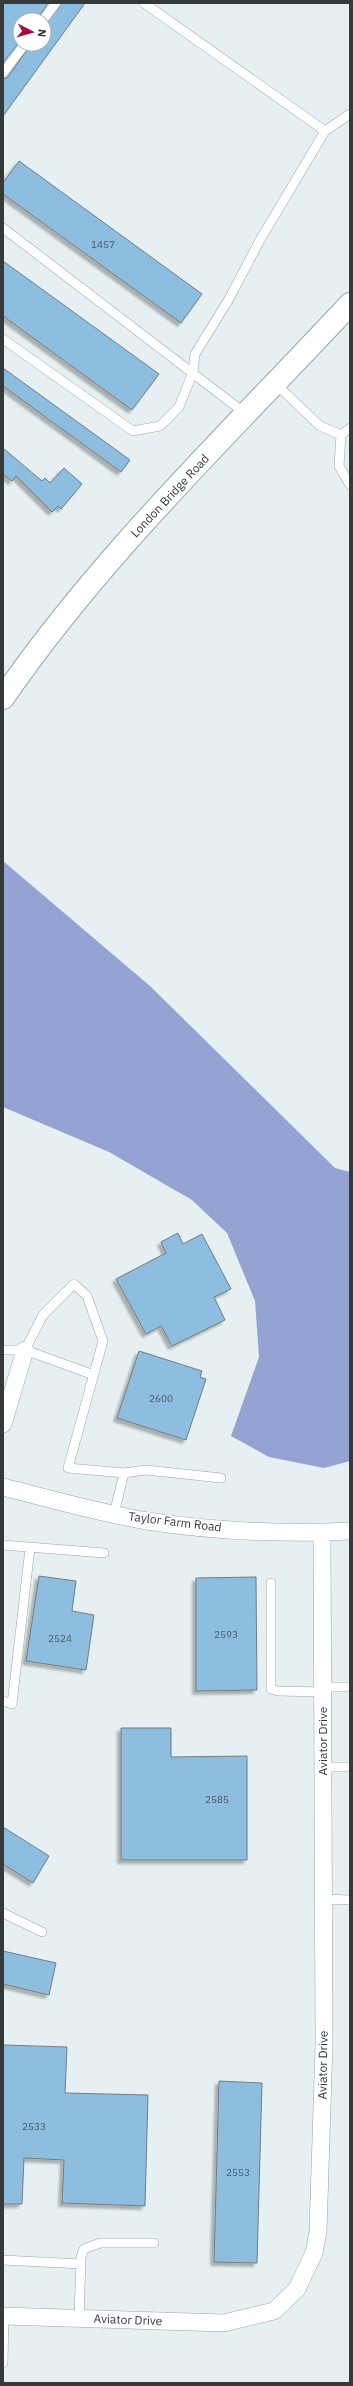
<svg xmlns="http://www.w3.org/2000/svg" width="353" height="2386" font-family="'IBM Plex Sans',sans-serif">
  <defs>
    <filter id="shadow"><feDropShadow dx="-3.5" dy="3.5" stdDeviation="1" flood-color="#0004"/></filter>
  </defs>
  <rect width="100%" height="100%" fill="#e6eff1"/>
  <path fill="#95a3d2" d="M 3,861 L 150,986 L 335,1168 L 350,1172 L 350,1461 L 324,1468 L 269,1457 L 231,1436 L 259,1357 L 255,1301 L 227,1233 L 192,1200 L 109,1152 L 3,1107 Z"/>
  <path fill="#8dbee0" stroke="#757b80" filter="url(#shadow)" d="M 3,3 L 48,3 L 37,20 L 20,20 L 20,41 L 3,63 Z
    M 62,3 L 85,3 L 3,116 L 3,79 L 8,77 L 31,44 L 44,44 L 44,26 Z
    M 19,161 L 202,294 L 181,323 L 3,194 L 3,183 Z
    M 3,261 L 159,374 L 132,410 L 3,316 Z
    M 3,368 L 130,460 L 121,472 L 3,386 Z
    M 3,448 L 42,481 L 45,478 L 50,483 L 64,468 L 82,484 L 61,509 L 58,506 L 52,512 L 16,476 L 12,481 L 3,474 Z
    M 178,1233 L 183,1244 L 202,1234 L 231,1289 L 214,1297 L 225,1320 L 172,1346 L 161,1326 L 146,1334 L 116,1279 L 166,1253 L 161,1242 Z
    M 139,1351 L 202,1371 L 200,1377 L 206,1379 L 186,1440 L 117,1418 Z
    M 39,1576 L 76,1581 L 72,1611 L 94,1615 L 86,1670 L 26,1661 Z
    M 256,1577 L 257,1690 L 196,1691 L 196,1578 Z
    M 121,1728 L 171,1728 L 171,1757 L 247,1756 L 247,1860 L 121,1860 Z
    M 3,1827 L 49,1856 L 33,1883 L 3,1864 Z
    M 3,1951 L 56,1963 L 49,1995 L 3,1984 Z
    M 3,2045 L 67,2047 L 65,2093 L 148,2095 L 145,2206 L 62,2203 L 64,2160 L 24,2158 L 22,2204 L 3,2204 Z
    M 219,2081 L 262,2083 L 257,2263 L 214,2262 Z"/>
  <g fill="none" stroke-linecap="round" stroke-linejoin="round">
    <defs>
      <path id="lane" d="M 43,20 L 56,3
        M 3,73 L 25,44
        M 325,131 L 350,114
        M 3,228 L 246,414
        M 3,339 L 133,431 L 160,426 L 179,407 L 193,372 L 195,354 L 229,299 L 260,240 L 325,131 L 144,3
        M 276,384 L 320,426 L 341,435 L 350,428
        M 341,435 L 339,466 L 350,485
        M 3,1350 L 25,1350 L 94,1375
        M 25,1350 L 43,1315 L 74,1284 L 87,1296 L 103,1341 L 68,1468 L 124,1473 L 114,1514
        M 124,1473 L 146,1470 L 221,1478
        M 3,1545 L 104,1553
        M 271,1583 L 271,1689 L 278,1691 L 323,1692
        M 323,1687 L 350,1687
        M 3,1701 L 12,1704 L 30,1548
        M 323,1767 L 350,1767
        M 324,1899 L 350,1900
        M 3,1913 L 42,1932
        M 3,2260 L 81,2264
        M 79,2319 L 81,2257 L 84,2249 L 100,2243 L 154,2243
        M 3,2363 L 4,2316"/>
      <path id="street" d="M 3,1424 L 25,1350
        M 3,1487 C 51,1499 99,1513 147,1521 C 212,1531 285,1534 350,1531
        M 3,2316 L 224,2323 L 274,2311 L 297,2289 L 314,2253 L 318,2232 L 324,2045 L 322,1532"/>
      <path id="secondary" d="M 3,698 C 102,554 231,432 350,304"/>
    </defs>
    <use href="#lane" stroke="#9ca4a6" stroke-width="10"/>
    <use href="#street" stroke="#9ca4a6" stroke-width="18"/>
    <use href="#secondary" stroke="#9ca4a6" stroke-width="24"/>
    <use href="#lane" stroke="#fff" stroke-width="9"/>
    <use href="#street" stroke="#fff" stroke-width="17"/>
    <use href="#secondary" stroke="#fff" stroke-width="22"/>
  </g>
  <g text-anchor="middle" stroke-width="3.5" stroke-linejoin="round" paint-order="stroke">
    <g font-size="10" fill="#4b5a63">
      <text x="103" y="248">1457</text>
      <text x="161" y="1402">2600</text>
      <text x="226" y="1638">2593</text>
      <text x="60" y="1642">2524</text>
      <text x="217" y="1803">2585</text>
      <text x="34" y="2130">2533</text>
      <text x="238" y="2176">2553</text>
    </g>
    <g font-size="12" fill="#353939" stroke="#fff">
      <text transform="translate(170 496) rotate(-47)" y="4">London Bridge Road</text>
      <text transform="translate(175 1522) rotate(7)" y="4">Taylor Farm Road</text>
      <text transform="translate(323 1741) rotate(-90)" y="4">Aviator Drive</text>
      <text transform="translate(323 2065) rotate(-89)" y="4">Aviator Drive</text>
      <text transform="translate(128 2320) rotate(2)" y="4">Aviator Drive</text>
    </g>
  </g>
  <rect width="353" height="2386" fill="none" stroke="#353939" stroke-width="8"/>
  <g transform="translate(32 32) rotate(96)"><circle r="19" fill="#ffffff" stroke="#aeb0b0"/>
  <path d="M0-3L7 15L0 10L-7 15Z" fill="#a50d43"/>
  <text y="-6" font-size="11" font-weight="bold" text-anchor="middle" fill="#353939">N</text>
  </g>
</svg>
